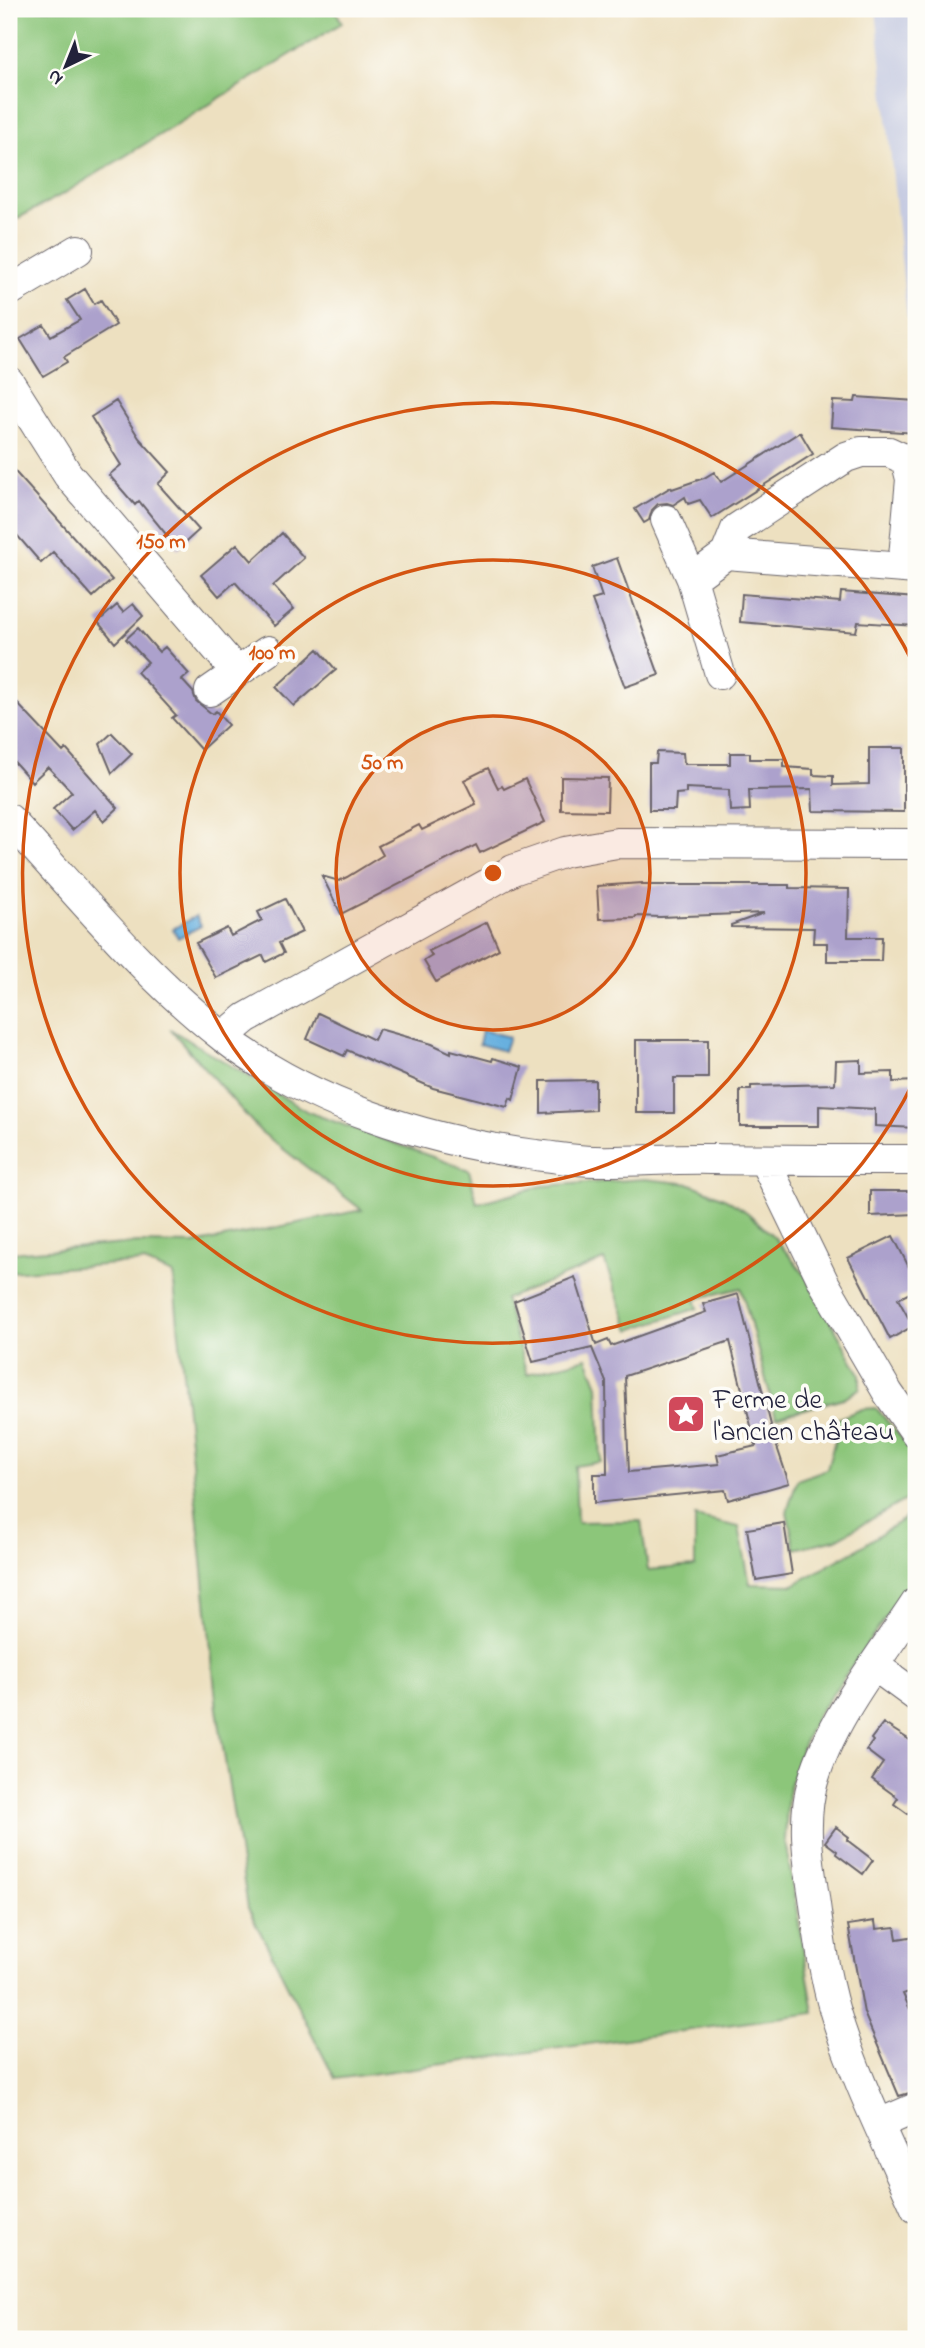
<svg xmlns="http://www.w3.org/2000/svg" width="925" height="2348" font-family="'Indie Flower',sans-serif">
  <rect width="100%" height="100%" fill="#fdfcf7"/>
  <filter id="ink" filterUnits="userSpaceOnUse"><feTurbulence type="fractalNoise" baseFrequency=".0143" numOctaves="2"/><feDisplacementMap in="SourceGraphic" scale="14" xChannelSelector="R" yChannelSelector="G"/><feConvolveMatrix kernelMatrix="1 2 1 2 8 2 1 2 1" color-interpolation-filters="sRGB"/></filter>
  <filter id="wash" filterUnits="userSpaceOnUse"><feTurbulence type="fractalNoise" baseFrequency=".00686" numOctaves="4" result="noise"/><feDisplacementMap in="SourceGraphic" scale="28" xChannelSelector="R" yChannelSelector="G"/><feGaussianBlur stdDeviation="1.57" result="paint"/><feColorMatrix in="noise" values="0 0 0 0 0 0 0 0 0 0 0 0 0 0 0 0 0 1.4 0 .05"/><feComposite in="paint" operator="in"/></filter>
  <g filter="url(#wash)">
    <rect width="100%" height="100%" fill="#ede0c0"/>
    <path fill="#bdc3de" d="M 876,9 L 916,9 L 916,326 L 907,317 Z"/>
    <path fill="#8cc67a" stroke="#57745a" stroke-width="2" d="M 9,9 L 335,9 L 342,23 L 65,193 L 9,223 Z
      M 170,1029 L 308,1112 L 469,1170 L 477,1203 L 542,1186 L 645,1179 L 691,1184 L 726,1199 L 748,1213 L 774,1237 L 805,1275 L 860,1374 L 860,1388 L 847,1397 L 776,1417 L 741,1288 L 695,1299 L 698,1308 L 630,1330 L 604,1260 L 505,1299 L 527,1374 L 587,1358 L 598,1385 L 601,1462 L 575,1466 L 577,1522 L 641,1521 L 648,1570 L 695,1566 L 695,1517 L 739,1527 L 750,1584 L 793,1585 L 859,1548 L 916,1511 L 916,1575 L 816,1717 L 801,1749 L 788,1794 L 785,1840 L 814,2013 L 335,2079 L 248,1908 L 217,1709 L 173,1274 L 144,1262 L 9,1272 L 9,1253 L 138,1243 L 194,1244 L 362,1210 L 260,1131 Z
      M 876,1408 L 916,1455 L 916,1494 L 836,1539 L 795,1549 L 787,1512 L 797,1480 L 827,1469 L 835,1440 L 832,1421 L 862,1409 Z"/>
    <path fill="#67b0df" stroke="#44698d" stroke-width="2" d="M 196,916 L 201,926 L 178,938 L 173,929 Z
      M 482,1030 L 509,1037 L 504,1051 L 479,1044 Z"/>
    <g id="blocks">
      <path fill="#aca1cc" fill-rule="evenodd" d="M 85,289 L 94,304 L 101,300 L 116,325 L 64,357 L 67,362 L 43,376 L 20,339 L 44,325 L 51,336 L 80,320 L 67,300 Z
        M 856,397 L 916,401 L 916,433 L 831,427 L 833,401 L 855,402 Z
        M 116,401 L 139,438 L 170,472 L 158,484 L 199,530 L 178,549 L 139,501 L 135,505 L 109,475 L 121,465 L 91,417 Z
        M 800,432 L 813,454 L 712,518 L 700,500 L 688,504 L 685,497 L 673,505 L 667,503 L 658,504 L 652,510 L 649,520 L 644,523 L 635,509 L 671,487 L 672,489 L 704,478 L 714,472 L 721,482 Z
        M 9,465 L 112,580 L 93,597 L 53,552 L 41,563 L 9,526 Z
        M 282,533 L 304,558 L 273,586 L 294,609 L 274,626 L 235,582 L 219,596 L 201,575 L 237,544 L 252,561 Z
        M 617,558 L 659,675 L 625,687 L 592,600 L 602,597 L 592,567 Z
        M 841,592 L 916,598 L 916,626 L 858,622 L 856,632 L 740,622 L 742,594 L 840,602 Z
        M 133,604 L 143,616 L 115,643 L 98,622 L 117,605 L 123,612 Z
        M 138,628 L 159,652 L 165,647 L 189,674 L 182,680 L 193,692 L 196,701 L 212,714 L 216,711 L 228,725 L 201,750 L 172,718 L 176,715 L 137,672 L 148,662 L 126,639 Z
        M 318,649 L 336,670 L 294,706 L 276,687 Z
        M 17,703 L 63,752 L 66,749 L 118,808 L 104,821 L 95,810 L 72,830 L 53,809 L 72,792 L 48,767 L 32,782 L 9,756 L 9,711 Z
        M 112,733 L 132,754 L 112,773 L 100,744 Z
        M 869,748 L 904,748 L 904,812 L 813,811 L 812,789 L 749,790 L 750,810 L 730,811 L 729,790 L 686,788 L 686,793 L 676,794 L 675,810 L 649,810 L 649,763 L 656,763 L 657,752 L 683,753 L 684,764 L 730,764 L 730,753 L 750,753 L 750,759 L 784,759 L 784,767 L 813,769 L 813,775 L 833,776 L 833,785 L 869,784 Z
        M 488,768 L 498,788 L 502,786 L 504,789 L 525,779 L 545,822 L 480,853 L 476,845 L 341,914 L 322,876 L 339,881 L 347,877 L 383,855 L 378,846 L 419,825 L 422,830 L 476,804 L 464,780 Z
        M 561,777 L 608,778 L 607,811 L 561,810 Z
        M 642,883 L 642,885 L 789,885 L 789,888 L 849,889 L 848,937 L 882,937 L 881,961 L 827,961 L 827,943 L 813,943 L 814,928 L 731,927 L 731,925 L 764,913 L 660,917 L 636,916 L 635,918 L 599,919 L 597,886 Z
        M 285,899 L 302,932 L 279,943 L 284,953 L 266,962 L 263,955 L 216,978 L 196,943 L 227,928 L 231,936 L 262,920 L 258,912 Z
        M 487,922 L 499,949 L 436,982 L 424,961 L 432,956 L 429,951 Z
        M 318,1013 L 374,1040 L 379,1029 L 432,1044 L 451,1053 L 451,1050 L 492,1061 L 493,1058 L 522,1067 L 513,1100 L 510,1098 L 507,1107 L 433,1088 L 347,1050 L 344,1056 L 307,1039 Z
        M 636,1040 L 708,1040 L 708,1078 L 674,1078 L 674,1113 L 636,1113 Z
        M 861,1060 L 861,1073 L 893,1072 L 893,1082 L 916,1081 L 916,1128 L 875,1126 L 875,1109 L 819,1106 L 819,1126 L 740,1126 L 740,1090 L 751,1090 L 751,1086 L 835,1084 L 836,1061 Z
        M 595,1080 L 595,1110 L 541,1113 L 541,1081 Z
        M 870,1191 L 916,1191 L 916,1214 L 870,1216 Z
        M 893,1236 L 916,1281 L 916,1290 L 898,1299 L 913,1326 L 890,1339 L 848,1258 Z
        M 575,1277 L 596,1345 L 608,1340 L 611,1346 L 706,1312 L 703,1304 L 738,1294 L 775,1441 L 789,1483 L 728,1500 L 725,1490 L 594,1503 L 594,1474 L 607,1474 L 606,1382 L 592,1348 L 533,1362 L 514,1301 ZM 730,1341 L 756,1446 L 717,1455 L 719,1464 L 629,1472 L 625,1376 Z
        M 784,1523 L 792,1574 L 756,1580 L 747,1529 Z
        M 883,1723 L 916,1744 L 916,1801 L 908,1814 L 894,1804 L 898,1798 L 872,1779 L 883,1763 L 866,1750 L 873,1741 L 871,1739 Z
        M 836,1827 L 849,1837 L 847,1840 L 873,1860 L 863,1874 L 836,1854 L 837,1851 L 825,1842 Z
        M 875,1921 L 876,1929 L 895,1927 L 897,1939 L 916,1936 L 916,1982 L 913,1982 L 914,1990 L 903,1994 L 916,2022 L 916,2091 L 899,2096 L 864,2013 L 848,1925 Z"/>
    </g>
  </g>
  <g filter="url(#ink)">
    <use href="#blocks" fill-opacity="0" stroke="#69646a" stroke-width="2"/>
    <g fill="none" stroke-linecap="round" stroke-linejoin="round">
      <defs>
        <path id="minor" d="M 9,291 L 78,250
          M 9,382 L 68,475 L 236,671
          M 666,520 L 692,579 L 720,674
          M 726,554 L 916,569
          M 692,579 L 726,554 L 736,529 L 846,457 L 861,452 L 889,452 L 902,458 L 907,463 L 911,479 L 903,568
          M 210,691 L 268,651
          M 9,819 C 78,893 142,974 223,1037 C 311,1105 427,1141 536,1155 C 555,1157 575,1161 594,1161 C 633,1162 671,1158 710,1159 C 779,1160 847,1160 916,1160
          M 223,1037 L 246,1018 L 513,870 L 565,852 L 617,843 L 916,844
          M 764,1160 L 824,1283 L 888,1393 L 916,1433
          M 916,1603 C 880,1658 831,1718 813,1781 C 802,1818 808,1860 814,1897 C 819,1935 824,1975 835,2012 C 855,2079 888,2144 916,2208
          M 875,1666 L 916,1696
          M 879,2124 L 916,2108"/>
      </defs>
      <use href="#minor" stroke="#69646a" stroke-width="32"/>
      <use href="#minor" stroke="#fff" stroke-width="30"/>
    </g>
  </g>
  <circle cx="493" cy="873" r="157" fill="#d45411" fill-opacity=".12"/>
  <g fill="none" stroke="#d45411" stroke-width="3.5">
    <circle cx="493" cy="873" r="157"/>
    <circle cx="493" cy="873" r="313"/>
    <path d="M915 1079A470 470 0 1 1 915 667"/>
  </g>
  <defs>
    <symbol id="sight-square" viewBox="-11 -11 22 22"><rect x="-9" y="-9" width="18" height="18" rx="4" fill="#d1495b" stroke="#fdfcf7"/><path d="M0-6L1.8-2.2L6-1.7L2.9 1.2L3.7 5.4L0 3.3L-3.7 5.4L-2.9 1.2L-6-1.7L-1.8-2.2Z" fill="#fff"/></symbol>
  </defs>
  <g fill-rule="evenodd">
    <use href="#sight-square" x="664" y="1392" width="44" height="44"/>
  </g>
  <g text-anchor="middle" stroke-width="7" stroke-linejoin="round" paint-order="stroke">
    <g font-size="28" fill="#22223b" stroke="#fdfcf7" text-anchor="start">
      <text x="713" y="1408">Ferme de<tspan x="713" dy="32">l'ancien château</tspan></text>
    </g>
  </g>
  <circle cx="493" cy="873" r="10" fill="#d45411" stroke="#fdfcf7" stroke-width="3.5"/>
  <g font-size="21" text-anchor="middle" font-weight="bold" fill="#d45411" stroke="#fdfcf7" stroke-width="7" stroke-linejoin="round" paint-order="stroke">
    <text x="161" y="548">150 m</text>
    <text x="272" y="659">100 m</text>
    <text x="382" y="769">50 m</text>
  </g>
  <rect width="925" height="2348" fill="none" stroke="#fdfcf7" stroke-width="35"/>
  <g transform="translate(66 66) rotate(223)" stroke="#fdfcf7" stroke-width="5" paint-order="stroke">
  <path d="M0-5L12 26L0 18L-12 26Z" fill="#22223b"/>
  <text y="-10" font-size="19" font-weight="bold" text-anchor="middle" fill="#22223b">N</text>
  </g>
</svg>
